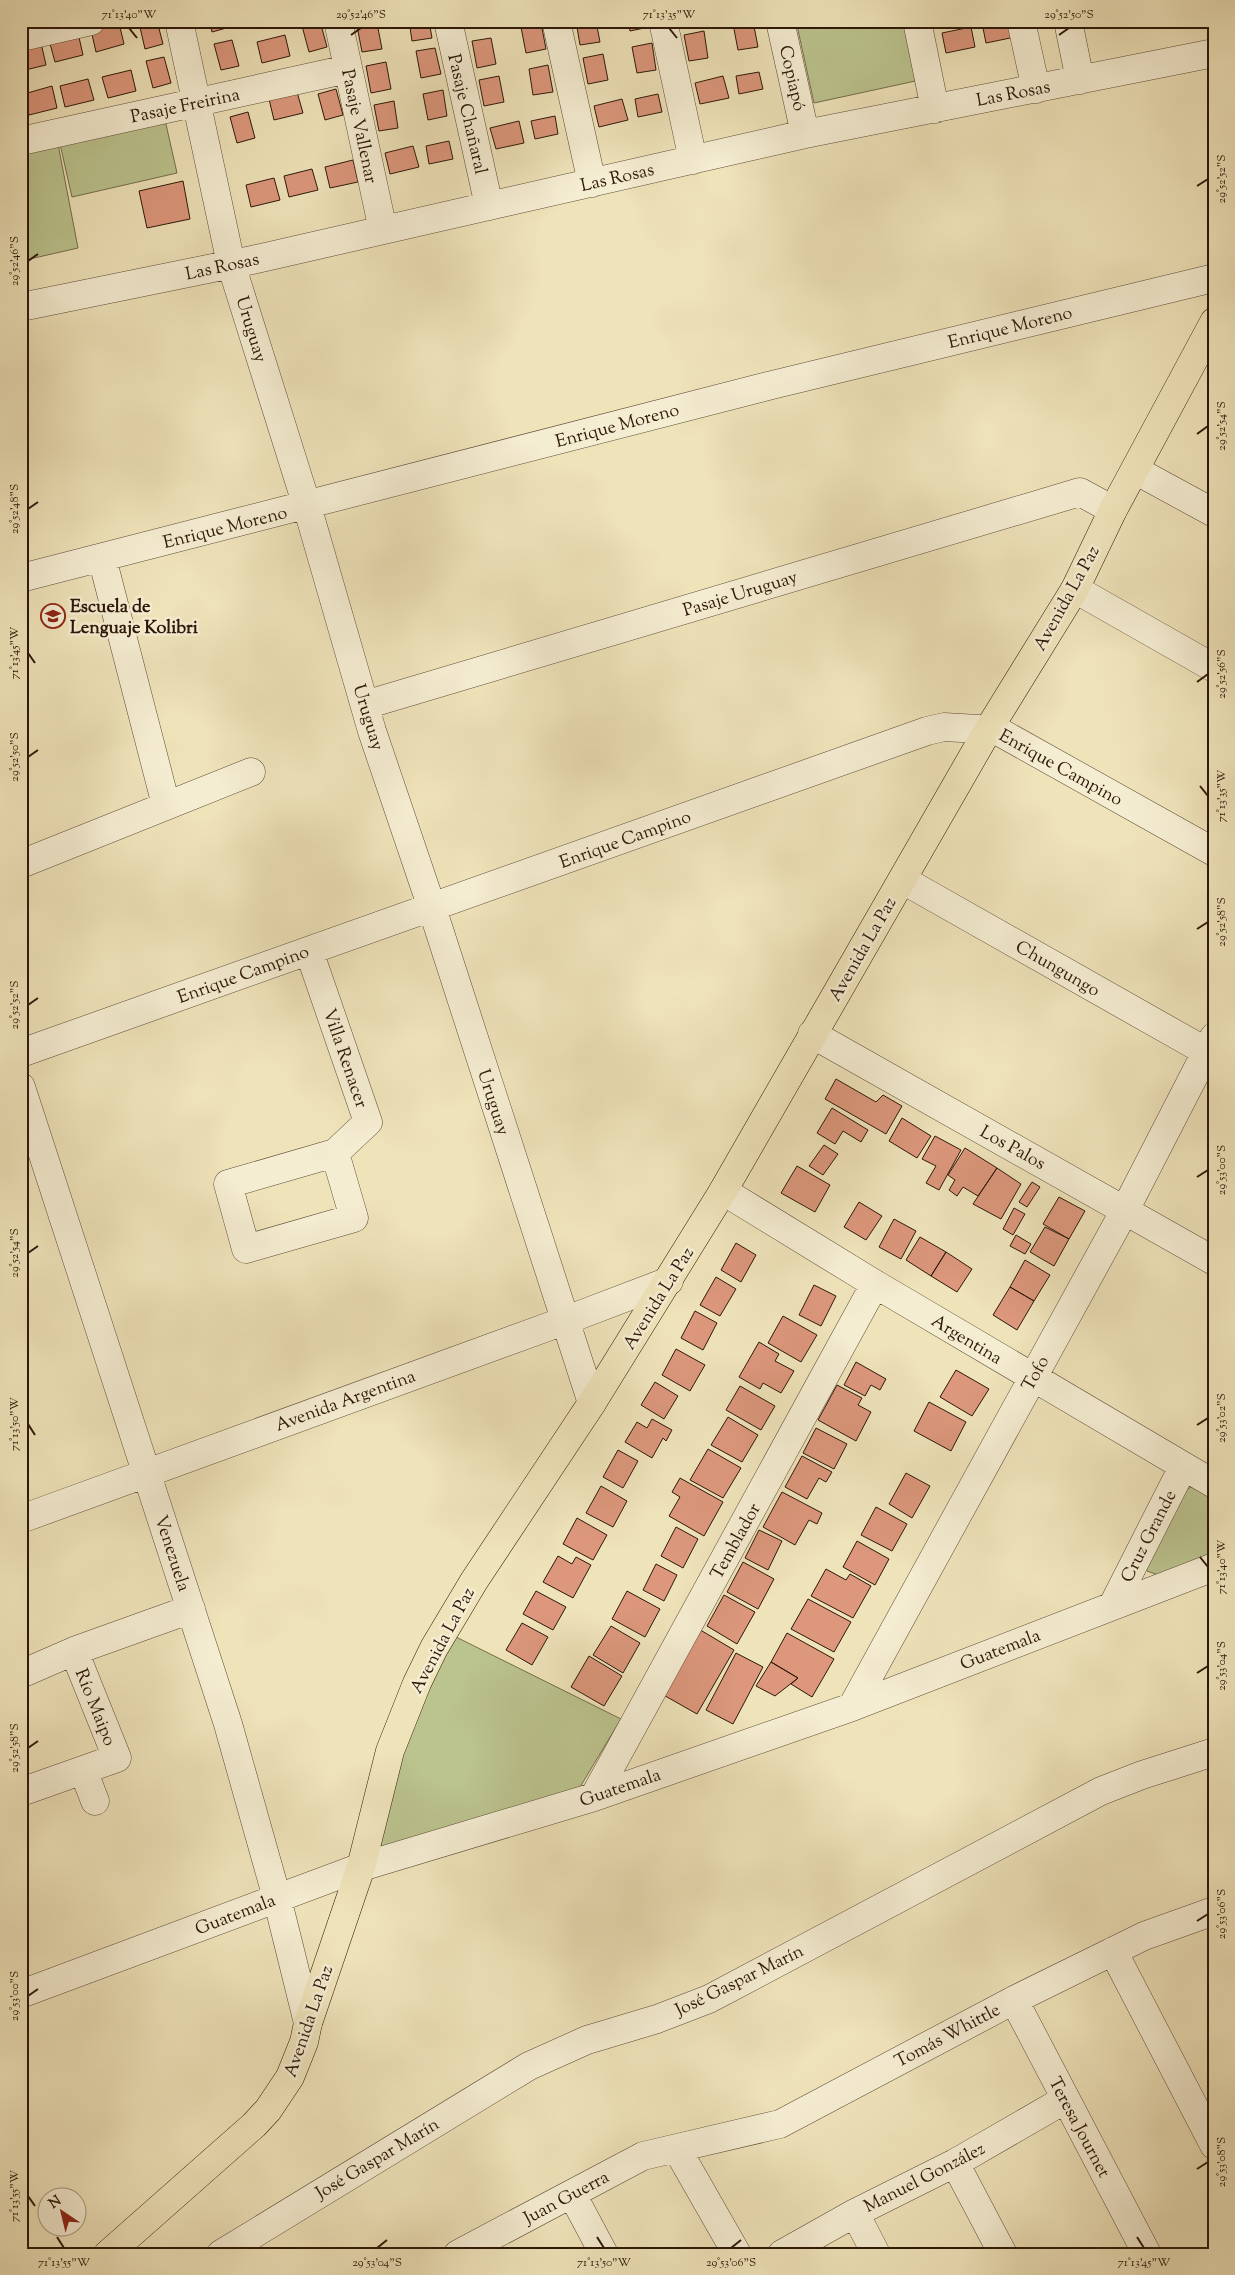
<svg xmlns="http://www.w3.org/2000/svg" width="1235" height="2275" font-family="'Sorts Mill Goudy',serif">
  <rect width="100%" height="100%" fill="#efe3ba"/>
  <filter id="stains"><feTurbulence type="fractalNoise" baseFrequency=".004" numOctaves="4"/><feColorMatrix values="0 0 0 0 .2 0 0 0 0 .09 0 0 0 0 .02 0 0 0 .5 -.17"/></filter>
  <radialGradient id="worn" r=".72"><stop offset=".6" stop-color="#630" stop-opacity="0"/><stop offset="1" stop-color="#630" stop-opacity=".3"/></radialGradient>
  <path fill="#bbc38e" stroke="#746d4c" d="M 796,21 L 907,21 L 920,80 L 814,103 Z
    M 165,120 L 177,173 L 72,197 L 60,144 Z
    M 57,139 L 78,248 L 21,261 L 21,146 Z
    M 1191,1487 L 1214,1498 L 1214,1554 L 1158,1575 L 1147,1571 L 1146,1566 L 1186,1490 Z
    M 456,1637 L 621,1719 L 580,1787 L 374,1856 L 413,1712 L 425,1681 Z"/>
  <path fill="#dc977c" stroke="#2c1709" d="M 146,21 L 157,21 L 163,44 L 145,49 L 139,23 Z
    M 209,21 L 228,21 L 230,27 L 212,32 Z
    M 320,21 L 327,47 L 309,52 L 302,26 Z
    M 409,21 L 429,21 L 432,38 L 412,41 Z
    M 467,21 L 487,21 L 487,24 L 468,28 Z
    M 576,21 L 596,21 L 600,42 L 580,45 Z
    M 628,21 L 648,21 L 649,27 L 630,31 Z
    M 747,21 L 753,21 L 758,47 L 738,50 L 733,24 Z
    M 989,21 L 1012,21 L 1015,37 L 986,43 L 982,23 Z
    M 119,23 L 124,44 L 96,52 L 91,30 Z
    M 377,23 L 382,49 L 362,52 L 357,26 Z
    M 541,23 L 546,49 L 526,53 L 521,27 Z
    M 971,27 L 975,47 L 946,53 L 942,33 Z
    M 704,31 L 708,58 L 689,61 L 684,35 Z
    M 78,33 L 83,55 L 55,62 L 49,40 Z
    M 285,35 L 290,56 L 262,63 L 257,42 Z
    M 491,38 L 496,64 L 477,68 L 472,41 Z
    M 232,40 L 239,66 L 221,70 L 214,44 Z
    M 41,43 L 46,65 L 21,71 L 21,48 Z
    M 652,43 L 656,70 L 637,73 L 632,47 Z
    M 435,48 L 441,74 L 421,78 L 416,51 Z
    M 603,54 L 608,80 L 588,84 L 583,58 Z
    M 164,57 L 171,83 L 153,88 L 146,61 Z
    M 386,62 L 391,89 L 371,93 L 366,66 Z
    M 548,65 L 553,92 L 533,95 L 529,69 Z
    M 131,70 L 136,91 L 108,98 L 102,77 Z
    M 759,72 L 763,89 L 739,94 L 736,76 Z
    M 499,76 L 504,102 L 484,106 L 479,80 Z
    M 723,76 L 729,98 L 700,104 L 695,83 Z
    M 88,79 L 94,100 L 65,107 L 60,86 Z
    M 52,86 L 57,108 L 29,115 L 24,94 Z
    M 336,89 L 343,115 L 325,120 L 318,94 Z
    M 443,90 L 447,116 L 428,120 L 423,94 Z
    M 297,92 L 303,113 L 274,120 L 269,99 Z
    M 658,94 L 662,112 L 638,117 L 635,99 Z
    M 622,99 L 628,120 L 599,127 L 594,106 Z
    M 394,101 L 398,128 L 379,131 L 374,105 Z
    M 248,112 L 255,138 L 237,143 L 230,117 Z
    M 555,116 L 558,134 L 535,139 L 531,121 Z
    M 519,121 L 524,143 L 496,149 L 490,128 Z
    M 449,141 L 453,159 L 429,164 L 426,146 Z
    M 413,146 L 419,167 L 390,174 L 385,153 Z
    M 353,160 L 358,182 L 330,188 L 325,167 Z
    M 312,169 L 318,190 L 289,197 L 284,176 Z
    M 274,178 L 280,200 L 251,207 L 246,185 Z
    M 183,181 L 190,219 L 147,228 L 139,191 Z
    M 836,1079 L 876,1102 L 883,1095 L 902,1106 L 886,1134 L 825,1099 Z
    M 832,1108 L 868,1130 L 861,1142 L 843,1131 L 835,1144 L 817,1133 Z
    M 902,1118 L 931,1136 L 917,1158 L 889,1141 Z
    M 935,1136 L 961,1150 L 939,1190 L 926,1183 L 936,1166 L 922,1159 Z
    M 824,1145 L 838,1154 L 823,1175 L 809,1166 Z
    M 965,1148 L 997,1168 L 978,1196 L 963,1187 L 957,1196 L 949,1190 L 955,1180 L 948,1175 Z
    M 797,1166 L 830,1185 L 815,1212 L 781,1193 Z
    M 997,1168 L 1021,1184 L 1001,1219 L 973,1204 Z
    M 1032,1182 L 1040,1187 L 1027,1207 L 1019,1202 Z
    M 1059,1197 L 1085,1211 L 1069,1239 L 1043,1224 Z
    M 859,1202 L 882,1216 L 866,1240 L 844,1227 Z
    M 1014,1208 L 1025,1214 L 1013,1235 L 1003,1229 Z
    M 894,1219 L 916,1231 L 901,1259 L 879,1247 Z
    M 1045,1227 L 1069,1239 L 1054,1266 L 1030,1252 Z
    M 1016,1235 L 1031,1244 L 1025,1254 L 1010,1246 Z
    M 920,1237 L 946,1252 L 931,1276 L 906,1260 Z
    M 736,1243 L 756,1255 L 741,1282 L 721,1270 Z
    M 946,1252 L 972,1269 L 957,1292 L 931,1276 Z
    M 1025,1260 L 1050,1275 L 1034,1301 L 1010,1287 Z
    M 716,1277 L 736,1289 L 720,1316 L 700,1305 Z
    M 814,1285 L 836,1296 L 821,1326 L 799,1315 Z
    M 1010,1287 L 1034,1301 L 1017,1330 L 993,1315 Z
    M 695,1311 L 717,1323 L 703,1350 L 681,1338 Z
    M 783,1316 L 817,1335 L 801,1362 L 768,1343 Z
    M 759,1342 L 779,1354 L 775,1361 L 794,1371 L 781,1393 L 763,1383 L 760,1389 L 739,1377 Z
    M 676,1349 L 705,1365 L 690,1391 L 662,1375 Z
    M 856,1362 L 886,1379 L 880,1390 L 871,1385 L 865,1396 L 844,1385 Z
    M 956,1370 L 989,1389 L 972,1416 L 940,1397 Z
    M 655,1382 L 678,1396 L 664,1419 L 641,1405 Z
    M 837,1385 L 862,1398 L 858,1405 L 871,1412 L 856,1441 L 818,1420 Z
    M 740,1386 L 775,1406 L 761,1430 L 726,1410 Z
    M 929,1402 L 966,1422 L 951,1451 L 914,1431 Z
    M 728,1417 L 758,1435 L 742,1462 L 711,1445 Z
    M 652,1419 L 672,1430 L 666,1441 L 663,1438 L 652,1458 L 625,1442 L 637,1422 L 647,1428 Z
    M 816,1428 L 847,1444 L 834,1469 L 803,1453 Z
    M 708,1449 L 741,1468 L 723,1498 L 690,1480 Z
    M 618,1450 L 638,1461 L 623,1488 L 603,1477 Z
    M 802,1456 L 832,1472 L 826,1482 L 819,1478 L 807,1499 L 785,1487 Z
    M 906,1473 L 930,1486 L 912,1518 L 889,1504 Z
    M 680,1478 L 723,1502 L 704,1536 L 669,1516 L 680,1497 L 672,1492 Z
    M 601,1486 L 627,1501 L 613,1527 L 586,1513 Z
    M 782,1492 L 822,1513 L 817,1524 L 809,1520 L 795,1545 L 763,1527 Z
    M 876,1507 L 907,1524 L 892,1551 L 861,1535 Z
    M 577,1518 L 607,1535 L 593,1560 L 563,1544 Z
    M 676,1527 L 698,1539 L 683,1568 L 661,1556 Z
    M 759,1530 L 782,1541 L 768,1570 L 745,1558 Z
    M 857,1541 L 889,1559 L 875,1585 L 843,1567 Z
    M 558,1556 L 572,1564 L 576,1557 L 591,1565 L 573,1598 L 543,1582 Z
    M 743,1562 L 774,1579 L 758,1609 L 727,1592 Z
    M 656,1564 L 677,1575 L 664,1601 L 643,1590 Z
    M 826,1569 L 846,1580 L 850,1574 L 871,1586 L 853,1618 L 811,1596 Z
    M 536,1591 L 566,1607 L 553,1630 L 523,1614 Z
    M 627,1591 L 660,1609 L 645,1637 L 612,1619 Z
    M 724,1595 L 755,1612 L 737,1644 L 707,1626 Z
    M 808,1599 L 851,1622 L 834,1652 L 791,1629 Z
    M 522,1623 L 548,1637 L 532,1665 L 506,1650 Z
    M 611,1626 L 640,1643 L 623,1673 L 593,1655 Z
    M 697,1628 L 734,1650 L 697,1714 L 660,1693 Z
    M 787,1633 L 834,1659 L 812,1697 L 791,1684 L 798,1678 L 771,1662 Z
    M 736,1653 L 763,1667 L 733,1724 L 706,1710 Z
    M 589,1656 L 622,1676 L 604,1706 L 571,1687 Z
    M 771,1662 L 798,1678 L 775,1696 L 756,1686 Z"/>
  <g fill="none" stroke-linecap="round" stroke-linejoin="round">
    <defs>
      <path id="minor" d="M 179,21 L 231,264 L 307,506 L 372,731 L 432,908 L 592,1403
        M 338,21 L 383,230
        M 448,21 L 489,206
        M 556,21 L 592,183
        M 663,21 L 693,160
        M 780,21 L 805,134
        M 917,21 L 935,109
        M 1021,21 L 1036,89
        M 1068,21 L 1080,80
        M 21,37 L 91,21
        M 21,141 L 348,69
        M 21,307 L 252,260 L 805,134 L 1214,53
        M 1135,470 L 1214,513
        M 102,558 L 166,805
        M 21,578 L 772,385 L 1214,278
        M 1075,589 L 1214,668
        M 365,705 L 1080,492 L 1113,510
        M 21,864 L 251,772
        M 903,880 L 1214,1056
        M 309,951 L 368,1122 L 335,1153 L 228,1184 L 246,1249 L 354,1218 L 335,1153
        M 812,1034 L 1214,1261
        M 21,1053 L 927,731 L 944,727 L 996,730 L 1214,852
        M 21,1087 L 228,1724 L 277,1898 L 308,2023
        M 723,1191 L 875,1284 L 1214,1484
        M 21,1519 L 564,1321 L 669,1281
        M 1113,1605 L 1183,1467
        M 21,1674 L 74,1651 L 191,1609
        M 852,1707 L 1125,1210 L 1214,1037
        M 83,1770 L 95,1801
        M 21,1792 L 117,1758 L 74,1651
        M 594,1797 L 875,1284
        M 1113,1951 L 1214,2145
        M 21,1994 L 361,1867 L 594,1797 L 852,1707 L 1214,1567
        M 1014,2000 L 1147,2254
        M 677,2149 L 737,2254
        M 955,2163 L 1003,2254
        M 572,2194 L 604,2254
        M 855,2213 L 876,2254
        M 221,2254 L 529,2066 L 587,2040 L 657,2019 L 709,1999 L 1101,1791 L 1142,1775 L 1214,1752
        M 458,2254 L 643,2156 L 780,2124 L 1014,2000 L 1144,1936 L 1214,1911
        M 782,2254 L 855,2213 L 955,2163 L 1066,2099"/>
      <path id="major" d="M 108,2254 L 254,2125 L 268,2110 L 290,2077 L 304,2042 L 308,2023 L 361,1867 L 390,1751 L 417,1683 L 434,1648 L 474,1581 L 592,1403 L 723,1191 L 988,730 L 1075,589 L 1113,510 L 1214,322"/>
    </defs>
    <use href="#minor" stroke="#5d4a35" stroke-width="29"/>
    <use href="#major" stroke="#2c1709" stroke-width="29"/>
    <use href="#minor" stroke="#f5edd2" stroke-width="28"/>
    <use href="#major" stroke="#efe3ba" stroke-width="28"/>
  </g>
  <path fill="none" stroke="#2c1709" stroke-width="2" d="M 129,28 L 137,38M 669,28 L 677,38M 351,35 L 361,28M 1059,35 L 1069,28M 1197,186 L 1208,179M 28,261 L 38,254M 1197,434 L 1208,426M 28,509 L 38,502M 28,653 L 35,663M 1197,682 L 1208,674M 28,757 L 38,750M 1200,786 L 1208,796M 1197,929 L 1208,922M 28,1005 L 38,998M 1197,1177 L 1208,1170M 28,1253 L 38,1246M 28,1424 L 35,1435M 1197,1425 L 1208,1418M 1200,1557 L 1208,1567M 1197,1673 L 1208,1666M 28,1748 L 38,1741M 1197,1921 L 1208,1914M 28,1996 L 38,1989M 1197,2169 L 1208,2162M 28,2196 L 35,2206M 57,2237 L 64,2248M 597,2237 L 604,2248M 1137,2237 L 1144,2248M 377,2248 L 387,2240M 731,2248 L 741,2240"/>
  <defs>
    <symbol id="school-ring" viewBox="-11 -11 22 22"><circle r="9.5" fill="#f5edd2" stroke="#8f2418" stroke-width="1.5"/><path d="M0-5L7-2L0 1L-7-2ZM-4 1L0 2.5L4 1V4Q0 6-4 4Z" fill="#8f2418"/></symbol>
  </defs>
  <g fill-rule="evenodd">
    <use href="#school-ring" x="39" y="602" width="28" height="28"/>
  </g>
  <g text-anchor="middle" stroke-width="5" stroke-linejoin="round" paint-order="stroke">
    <g font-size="18" fill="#2c1709" stroke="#f5edd2">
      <text transform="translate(793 78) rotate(77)" y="6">Copiapó</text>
      <text transform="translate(1013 93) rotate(-11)" y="6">Las Rosas</text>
      <text transform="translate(185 105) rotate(-12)" y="6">Pasaje Freirina</text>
      <text transform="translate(468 114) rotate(77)" y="6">Pasaje Chañaral</text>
      <text transform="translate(360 126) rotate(78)" y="6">Pasaje Vallenar</text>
      <text transform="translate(617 177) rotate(-13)" y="6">Las Rosas</text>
      <text transform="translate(222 266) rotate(-12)" y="6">Las Rosas</text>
      <text transform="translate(1010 327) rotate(-14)" y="6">Enrique Moreno</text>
      <text transform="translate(252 329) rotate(73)" y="6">Uruguay</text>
      <text transform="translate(617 425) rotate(-15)" y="6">Enrique Moreno</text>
      <text transform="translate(225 527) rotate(-14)" y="6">Enrique Moreno</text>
      <text transform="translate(740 593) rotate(-17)" y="6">Pasaje Uruguay</text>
      <text transform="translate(1066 598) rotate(-61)" y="6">Avenida La Paz</text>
      <text transform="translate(369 717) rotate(73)" y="6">Uruguay</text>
      <text transform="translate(1061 767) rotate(29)" y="6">Enrique Campino</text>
      <text transform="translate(625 839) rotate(-20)" y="6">Enrique Campino</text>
      <text transform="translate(862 949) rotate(-60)" y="6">Avenida La Paz</text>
      <text transform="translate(1058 968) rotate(30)" y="6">Chungungo</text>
      <text transform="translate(243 974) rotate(-20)" y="6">Enrique Campino</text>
      <text transform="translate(346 1058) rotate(71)" y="6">Villa Renacer</text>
      <text transform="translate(494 1102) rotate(72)" y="6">Uruguay</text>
      <text transform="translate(1013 1147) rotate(29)" y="6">Los Palos</text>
      <text transform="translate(658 1298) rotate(-58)" y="6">Avenida La Paz</text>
      <text transform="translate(967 1339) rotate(31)" y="6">Argentina</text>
      <text transform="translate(1035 1373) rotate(-61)" y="6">Tofo</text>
      <text transform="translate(345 1400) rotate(-20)" y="6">Avenida Argentina</text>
      <text transform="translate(1148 1536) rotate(-63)" y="6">Cruz Grande</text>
      <text transform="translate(735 1541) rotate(-61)" y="6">Temblador</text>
      <text transform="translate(173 1553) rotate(72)" y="6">Venezuela</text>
      <text transform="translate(442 1640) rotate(-62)" y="6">Avenida La Paz</text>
      <text transform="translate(1000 1649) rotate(-21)" y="6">Guatemala</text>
      <text transform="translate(96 1707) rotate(68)" y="6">Río Maipo</text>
      <text transform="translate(620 1787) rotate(-19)" y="6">Guatemala</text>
      <text transform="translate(235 1914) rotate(-21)" y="6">Guatemala</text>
      <text transform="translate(739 1980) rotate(-26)" y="6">José Gaspar Marín</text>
      <text transform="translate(308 2021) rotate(-71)" y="6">Avenida La Paz</text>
      <text transform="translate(947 2035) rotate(-28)" y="6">Tomás Whittle</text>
      <text transform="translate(1080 2127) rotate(62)" y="6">Teresa Journet</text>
      <text transform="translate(377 2158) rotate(-31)" y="6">José Gaspar Marín</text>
      <text transform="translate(924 2177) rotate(-27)" y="6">Manuel González</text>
      <text transform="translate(566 2197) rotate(-28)" y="6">Juan Guerra</text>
    </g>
    <g font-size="18" font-weight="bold" fill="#2c1709" stroke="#f5edd2" text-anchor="start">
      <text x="70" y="612">Escuela de<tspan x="70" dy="21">Lenguaje Kolibri</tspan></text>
    </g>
  </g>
  <rect width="1235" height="2275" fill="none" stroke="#efe3ba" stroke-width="55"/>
  <g transform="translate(62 2212) rotate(325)"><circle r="24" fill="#f5edd2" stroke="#a59782"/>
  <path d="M0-4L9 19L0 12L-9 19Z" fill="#8f2418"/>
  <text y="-8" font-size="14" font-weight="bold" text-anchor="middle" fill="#2c1709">N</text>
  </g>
  <rect x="28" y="28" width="1180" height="2220" fill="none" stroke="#2c1709" stroke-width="2"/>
  <g font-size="12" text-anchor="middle" fill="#2c1709">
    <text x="129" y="18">71°13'40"W</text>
    <text x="361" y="18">29°52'46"S</text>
    <text x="669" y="18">71°13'35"W</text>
    <text x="1069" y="18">29°52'50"S</text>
    <text transform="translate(1221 179) rotate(-90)" y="4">29°52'52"S</text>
    <text transform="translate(14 261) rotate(-90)" y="4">29°52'46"S</text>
    <text transform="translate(1221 426) rotate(-90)" y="4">29°52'54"S</text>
    <text transform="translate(14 509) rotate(-90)" y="4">29°52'48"S</text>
    <text transform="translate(14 653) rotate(-90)" y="4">71°13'45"W</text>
    <text transform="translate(1221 674) rotate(-90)" y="4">29°52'56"S</text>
    <text transform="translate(14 757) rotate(-90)" y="4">29°52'50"S</text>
    <text transform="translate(1221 796) rotate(-90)" y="4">71°13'35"W</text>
    <text transform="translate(1221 922) rotate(-90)" y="4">29°52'58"S</text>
    <text transform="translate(14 1005) rotate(-90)" y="4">29°52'52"S</text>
    <text transform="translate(1221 1170) rotate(-90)" y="4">29°53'00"S</text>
    <text transform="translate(14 1253) rotate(-90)" y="4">29°52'54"S</text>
    <text transform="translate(1221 1418) rotate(-90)" y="4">29°53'02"S</text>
    <text transform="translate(14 1424) rotate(-90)" y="4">71°13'50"W</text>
    <text transform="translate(1221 1567) rotate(-90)" y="4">71°13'40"W</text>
    <text transform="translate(1221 1666) rotate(-90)" y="4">29°53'04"S</text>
    <text transform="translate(14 1748) rotate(-90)" y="4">29°52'58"S</text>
    <text transform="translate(1221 1914) rotate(-90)" y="4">29°53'06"S</text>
    <text transform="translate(14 1996) rotate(-90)" y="4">29°53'00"S</text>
    <text transform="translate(1221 2162) rotate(-90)" y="4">29°53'08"S</text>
    <text transform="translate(14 2196) rotate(-90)" y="4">71°13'55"W</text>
    <text x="64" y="2266">71°13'55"W</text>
    <text x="377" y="2266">29°53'04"S</text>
    <text x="604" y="2266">71°13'50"W</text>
    <text x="731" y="2266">29°53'06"S</text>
    <text x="1144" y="2266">71°13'45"W</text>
  </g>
  <rect width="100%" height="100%" filter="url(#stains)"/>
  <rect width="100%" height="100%" fill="url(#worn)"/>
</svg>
